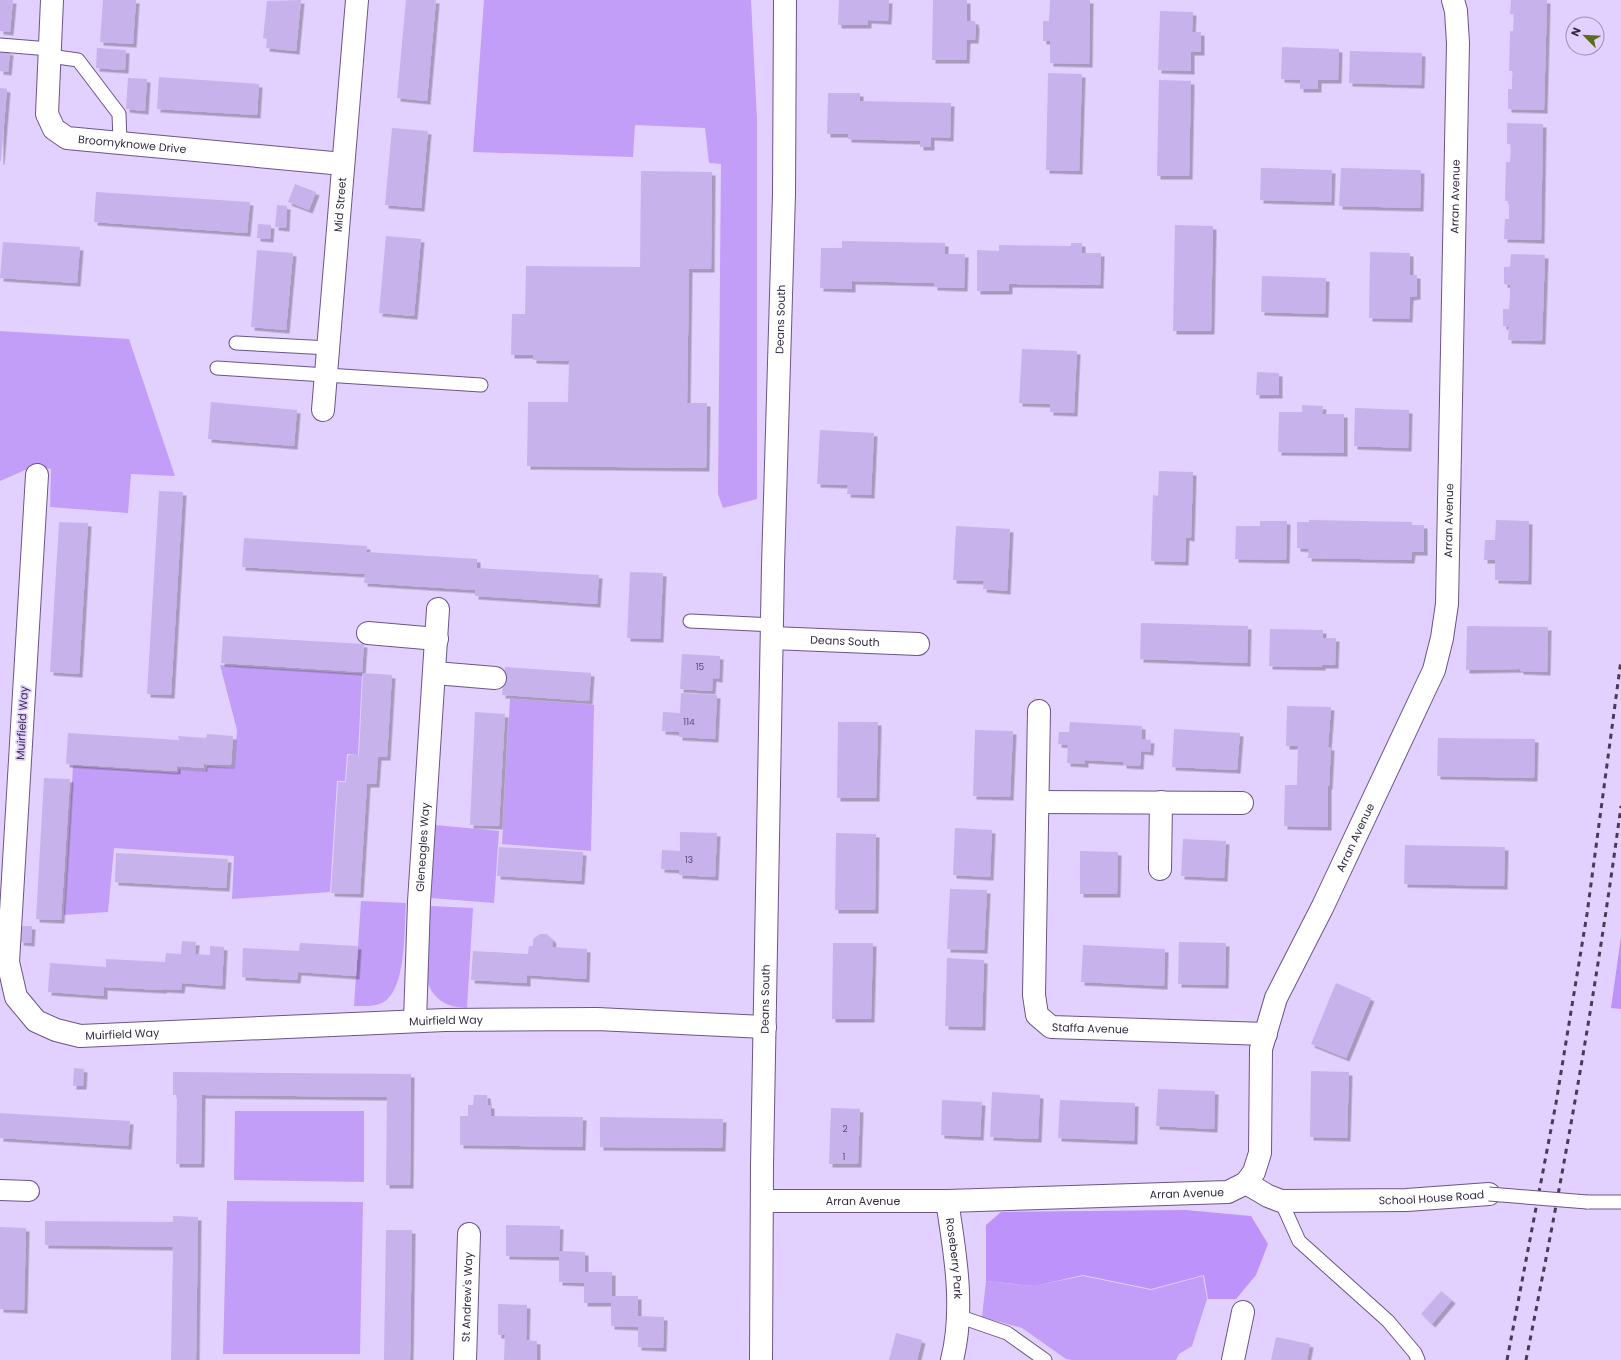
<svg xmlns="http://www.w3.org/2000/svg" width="1621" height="1360" font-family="Poppins,sans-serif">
  <defs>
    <filter id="shadow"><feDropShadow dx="3.5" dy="3.5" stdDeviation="0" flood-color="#0004"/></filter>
  </defs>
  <rect width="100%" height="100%" fill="#e2d0ff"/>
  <path fill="#c29ef8" d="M 484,0 L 751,0 L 757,120 L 757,499 L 723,508 L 718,494 L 721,164 L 709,163 L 705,128 L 635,125 L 633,157 L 473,152 Z
    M 0,331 L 129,339 L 175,476 L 131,474 L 128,513 L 50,507 L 51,469 L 32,467 L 0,481 Z
    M 220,665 L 362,674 L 358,755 L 347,754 L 345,781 L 337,781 L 330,892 L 232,899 L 234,856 L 114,848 L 108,912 L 64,915 L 73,766 L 178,773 L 179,769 L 206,771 L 207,766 L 234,768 L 237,730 Z
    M 510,699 L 594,705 L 591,851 L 502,844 Z
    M 435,825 L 499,831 L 494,903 L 431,898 Z
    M 361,901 L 406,903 C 404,928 407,991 382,1003 C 374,1007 363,1006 354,1006 Z
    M 429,906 L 473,908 L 467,1008 C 461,1007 454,1007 449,1005 C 412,991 427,936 429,906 Z
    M 235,1111 L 364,1111 L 364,1182 L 234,1180 Z
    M 227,1201 L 363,1202 L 360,1354 L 223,1354 Z
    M 1083,1276 L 1151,1290 L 1203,1276 L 1207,1299 L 1192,1346 L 1179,1354 L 1176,1360 L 1073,1360 L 1066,1359 L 1022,1328 L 982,1317 L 986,1281 L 1033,1286 Z"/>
  <path fill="#be92fb" d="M 1621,937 L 1621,1009 L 1611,1008 Z
    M 1185,1210 L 1251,1216 L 1268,1244 L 1256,1275 L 1236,1299 L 1208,1299 L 1204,1275 L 1151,1289 L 1083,1275 L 1034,1286 L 986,1281 L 986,1225 L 1001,1212 Z"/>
  <path fill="#c8b2eb" filter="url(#shadow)" d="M 0,0 L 13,0 L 10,32 L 0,31 Z
    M 103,0 L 136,0 L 133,44 L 100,42 Z
    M 301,0 L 296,51 L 266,48 L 267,39 L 263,38 L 267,1 Z
    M 406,0 L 436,0 L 427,101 L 397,98 Z
    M 839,0 L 889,0 L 888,21 L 868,20 L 868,25 L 838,25 Z
    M 933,0 L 967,0 L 967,21 L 975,21 L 976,26 L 975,40 L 967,40 L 966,60 L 932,60 Z
    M 1050,0 L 1090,0 L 1089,64 L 1050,63 L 1050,41 L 1043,41 L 1043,21 L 1049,21 Z
    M 1511,0 L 1547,0 L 1544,110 L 1508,109 L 1508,89 L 1512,89 L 1512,80 L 1513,71 L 1509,71 L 1510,31 L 1513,31 L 1514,14 L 1510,14 Z
    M 1160,11 L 1193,12 L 1192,32 L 1201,32 L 1201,52 L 1191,52 L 1191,71 L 1158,70 Z
    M 1282,47 L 1339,49 L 1338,80 L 1318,80 L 1318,89 L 1300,89 L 1300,80 L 1281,79 Z
    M 97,48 L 126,50 L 125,70 L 96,68 Z
    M 0,50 L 10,52 L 8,72 L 0,71 Z
    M 1350,51 L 1422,53 L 1421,85 L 1349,83 Z
    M 1048,73 L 1082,74 L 1079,171 L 1046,170 Z
    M 159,77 L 259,84 L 257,115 L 157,109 Z
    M 128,78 L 147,79 L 145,111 L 126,109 Z
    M 1159,80 L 1191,81 L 1189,176 L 1157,176 Z
    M 0,88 L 7,89 L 1,161 L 0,161 Z
    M 828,93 L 860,93 L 860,101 L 951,103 L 950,138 L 931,137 L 931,147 L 920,147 L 920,141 L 848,139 L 848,134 L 827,134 Z
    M 1507,123 L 1543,124 L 1541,240 L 1504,239 L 1505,219 L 1509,219 L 1509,201 L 1505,201 L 1506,162 L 1510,162 L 1511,144 L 1507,144 Z
    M 392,128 L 428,131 L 421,208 L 385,205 Z
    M 1261,168 L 1332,170 L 1331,202 L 1260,200 Z
    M 1341,168 L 1421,170 L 1420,208 L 1339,206 Z
    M 641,171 L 712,172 L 711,269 L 689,269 L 687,403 L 707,403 L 706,468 L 527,466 L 528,402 L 568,402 L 569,361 L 533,360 L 533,355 L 511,355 L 512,314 L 525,314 L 526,266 L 640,267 Z
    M 295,184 L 316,192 L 309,210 L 288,202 Z
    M 96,192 L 250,202 L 247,233 L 94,222 Z
    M 277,205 L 287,206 L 286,228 L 275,227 Z
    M 258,224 L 271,225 L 270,239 L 257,238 Z
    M 1175,225 L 1213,226 L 1211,331 L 1173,331 Z
    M 386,236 L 421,239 L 414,316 L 379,313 Z
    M 842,241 L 945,243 L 945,254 L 965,254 L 964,288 L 934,287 L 934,283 L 852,281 L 852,289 L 820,288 L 821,248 L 842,248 Z
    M 3,242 L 80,247 L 77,283 L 0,278 Z
    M 1071,243 L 1082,243 L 1082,253 L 1101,253 L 1100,285 L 1009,284 L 1009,291 L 977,291 L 977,250 L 999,251 L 999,245 L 1071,246 Z
    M 257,250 L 293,253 L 286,330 L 251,327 Z
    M 1370,252 L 1410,253 L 1410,275 L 1417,275 L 1417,296 L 1410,297 L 1409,319 L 1369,318 Z
    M 1511,254 L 1545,255 L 1542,341 L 1508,340 L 1509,327 L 1503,326 L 1503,309 L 1509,309 L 1510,297 L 1510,285 L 1504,284 L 1504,267 L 1510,267 Z
    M 1262,276 L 1326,278 L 1325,314 L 1261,312 Z
    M 1022,349 L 1077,351 L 1074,413 L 1050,412 L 1050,404 L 1019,403 Z
    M 1257,372 L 1279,373 L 1279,395 L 1256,395 Z
    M 211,402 L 297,410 L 294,446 L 208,439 Z
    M 1302,405 L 1323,406 L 1322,414 L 1344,414 L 1344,453 L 1278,452 L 1279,412 L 1302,412 Z
    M 1355,408 L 1409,410 L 1408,448 L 1354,446 Z
    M 820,430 L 874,433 L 871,495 L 847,494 L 848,485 L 817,484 Z
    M 1159,471 L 1193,472 L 1191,538 L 1186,537 L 1185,562 L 1151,561 L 1153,495 L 1158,496 Z
    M 159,491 L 183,492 L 171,695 L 147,694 Z
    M 1309,520 L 1412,522 L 1412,525 L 1424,525 L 1424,552 L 1412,552 L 1411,560 L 1308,558 L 1309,549 L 1297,548 L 1297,522 L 1309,522 Z
    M 1496,520 L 1529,521 L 1528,581 L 1495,580 L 1495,560 L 1484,560 L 1485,540 L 1495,540 Z
    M 1260,521 L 1287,521 L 1286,560 L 1235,559 L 1236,526 L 1260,526 Z
    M 59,522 L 88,523 L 79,674 L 50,672 Z
    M 956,526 L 1010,529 L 1007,591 L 983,589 L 984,581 L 953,580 Z
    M 244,538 L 367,546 L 366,552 L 477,559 L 477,568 L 599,575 L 597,604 L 475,596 L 475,590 L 364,583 L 365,574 L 242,567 Z
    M 630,572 L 663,573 L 660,639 L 627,638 Z
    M 1141,623 L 1248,626 L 1247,663 L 1140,659 Z
    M 1467,626 L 1548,627 L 1547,672 L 1520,671 L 1520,669 L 1466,670 Z
    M 1270,629 L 1323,630 L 1323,638 L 1336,638 L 1335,665 L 1322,665 L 1322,667 L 1269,666 Z
    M 223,636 L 364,644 L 362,672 L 221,663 Z
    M 682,654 L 720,656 L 719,679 L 713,678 L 712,691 L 680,689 Z
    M 505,667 L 591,673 L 589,701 L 502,695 Z
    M 363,673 L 392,675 L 387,757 L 378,757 L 376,784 L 367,784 L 360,894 L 331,893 L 338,782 L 346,782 L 348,755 L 359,755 Z
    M 681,693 L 717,695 L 715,739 L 679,737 L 679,732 L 662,731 L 663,712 L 680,713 Z
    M 1287,706 L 1331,707 L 1328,747 L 1331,747 L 1329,786 L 1328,786 L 1328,827 L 1284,826 L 1285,785 L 1297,785 L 1298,746 L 1286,746 Z
    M 475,712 L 505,714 L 499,826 L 470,825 Z
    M 838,722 L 878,722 L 876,798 L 837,798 Z
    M 1070,722 L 1142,726 L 1142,739 L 1151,740 L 1150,752 L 1141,751 L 1140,766 L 1123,765 L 1123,762 L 1085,760 L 1085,764 L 1067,763 L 1068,745 L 1058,744 L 1059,732 L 1069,732 Z
    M 1174,729 L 1240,733 L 1237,770 L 1172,767 Z
    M 975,730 L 1013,731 L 1010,797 L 973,796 Z
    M 68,733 L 179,740 L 178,736 L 206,738 L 207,734 L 233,736 L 231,765 L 204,764 L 204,768 L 177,766 L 177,771 L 66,764 Z
    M 1438,738 L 1535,739 L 1534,778 L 1437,776 Z
    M 44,778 L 70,779 L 61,920 L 36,919 Z
    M 955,828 L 992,830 L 990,877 L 953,875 Z
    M 680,832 L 717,833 L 715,877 L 679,875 L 679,870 L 661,869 L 662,850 L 680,851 Z
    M 836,833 L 876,834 L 875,910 L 835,910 Z
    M 1183,839 L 1226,841 L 1224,878 L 1181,876 Z
    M 1405,845 L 1505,847 L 1504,886 L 1404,884 Z
    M 499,847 L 583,852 L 581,881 L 497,876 Z
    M 1080,851 L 1118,852 L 1117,894 L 1080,894 Z
    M 116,853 L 228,859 L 226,888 L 115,882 Z
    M 950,889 L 987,890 L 984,950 L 947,949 Z
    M 21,926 L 32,926 L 31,943 L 20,942 Z
    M 540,934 L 547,934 L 553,940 L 552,947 L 587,949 L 586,979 L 527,975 L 527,983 L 471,980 L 473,951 L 528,954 L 529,946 L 533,946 L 533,939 Z
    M 182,941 L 196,942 L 195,954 L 210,955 L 210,946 L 224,947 L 222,986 L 182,983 L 181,990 L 164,989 L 163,990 L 104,987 L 104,996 L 48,992 L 50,963 L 106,967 L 106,959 L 165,962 L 166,953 L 181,954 Z
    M 1179,942 L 1226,943 L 1225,985 L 1178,984 Z
    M 300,943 L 358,946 L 356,976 L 298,972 L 297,980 L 242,977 L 243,948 L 299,951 Z
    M 833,943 L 873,943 L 871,1019 L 832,1019 Z
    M 1083,945 L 1165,949 L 1164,986 L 1081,982 Z
    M 947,958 L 984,960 L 982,1027 L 945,1026 Z
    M 1336,983 L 1371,998 L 1346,1058 L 1311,1044 Z
    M 74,1068 L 84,1069 L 83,1086 L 73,1086 Z
    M 1311,1071 L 1349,1072 L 1347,1138 L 1310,1137 Z
    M 173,1072 L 411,1074 L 410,1185 L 386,1185 L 387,1097 L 202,1095 L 201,1164 L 176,1164 L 177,1095 L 173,1095 Z
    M 1158,1089 L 1215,1091 L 1214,1129 L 1156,1126 Z
    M 992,1092 L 1040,1095 L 1038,1139 L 990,1137 Z
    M 474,1095 L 487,1095 L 488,1105 L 491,1105 L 491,1116 L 583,1117 L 582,1147 L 460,1145 L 460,1116 L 468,1116 L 468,1105 L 473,1105 Z
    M 942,1100 L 982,1102 L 980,1137 L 941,1135 Z
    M 1060,1100 L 1135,1103 L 1134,1141 L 1058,1138 Z
    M 831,1108 L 860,1109 L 858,1164 L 829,1164 Z
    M 0,1113 L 130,1121 L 128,1146 L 0,1138 Z
    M 600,1117 L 723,1119 L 722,1148 L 600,1147 Z
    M 173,1216 L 198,1217 L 196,1360 L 171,1360 L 173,1247 L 45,1245 L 45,1221 L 173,1222 Z
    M 506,1225 L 560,1226 L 559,1251 L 585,1252 L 585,1272 L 612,1272 L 612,1296 L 638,1296 L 638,1316 L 664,1317 L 663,1348 L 638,1347 L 638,1327 L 611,1326 L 611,1303 L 584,1303 L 584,1283 L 559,1282 L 559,1257 L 506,1256 Z
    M 0,1227 L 26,1228 L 24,1310 L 0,1309 Z
    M 386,1230 L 412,1230 L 410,1360 L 384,1360 Z
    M 1441,1291 L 1452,1300 L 1432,1324 L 1421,1314 Z
    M 498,1304 L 527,1305 L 526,1340 L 537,1341 L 537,1360 L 504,1360 L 505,1335 L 498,1335 Z
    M 896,1333 L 922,1340 L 917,1360 L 889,1360 Z
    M 1276,1337 L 1310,1344 L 1307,1360 L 1271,1360 Z"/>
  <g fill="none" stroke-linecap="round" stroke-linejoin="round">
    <defs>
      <path id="service" d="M 0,45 L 50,49
        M 50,56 L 78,60 L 119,114 L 120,141
        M 236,343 L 329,348
        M 217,368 L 481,385
        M 690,621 L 772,625
        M 1281,1201 L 1299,1241 L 1388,1321 L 1415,1353 L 1418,1360
        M 1587,1202 L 1621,1202
        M 958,1316 L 1007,1333 L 1045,1360"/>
      <path id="pedestrian" d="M 0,1190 L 29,1191"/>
      <g id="minor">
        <path id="s1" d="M 52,0 L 47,114 L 54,129 L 67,138 L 343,164"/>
        <path id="s2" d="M 323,410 L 357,0"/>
        <path id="s3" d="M 37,475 L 8,962 L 16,997 L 36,1021 L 56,1030 L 80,1036 L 445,1020 L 597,1019 L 765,1027"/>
        <path d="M 368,633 L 437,639"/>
        <path id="s4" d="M 772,638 L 918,644"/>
        <path d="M 435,673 L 495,678"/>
        <path id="s5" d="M 1039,711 L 1034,995 L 1037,1015 L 1051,1027 L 1266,1034"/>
        <path d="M 1038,802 L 1242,803"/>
        <path d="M 1160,869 L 1161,802"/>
        <path id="s6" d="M 415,1021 L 419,902 L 438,609"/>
        <path id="s7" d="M 1246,1183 L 1268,1196 L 1281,1201 L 1407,1200 L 1489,1194"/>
        <path id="s8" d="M 762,1201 L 947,1201 L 1228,1192 L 1246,1183 L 1254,1172 L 1260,1153 L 1261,1049 L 1276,998 L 1323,906 L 1434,670 L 1442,638 L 1447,604 L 1458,43 L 1456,11 L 1453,0"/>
        <path id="s9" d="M 947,1201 C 955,1252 965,1309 952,1360"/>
        <path id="s10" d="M 465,1360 L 469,1234"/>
        <path d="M 1233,1360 L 1243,1312"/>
      </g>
      <g id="tertiary">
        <path id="s11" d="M 761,1360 L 762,1165 L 773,566 L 784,194 L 785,0"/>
      </g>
    </defs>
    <use href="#service" stroke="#6a5588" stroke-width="15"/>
    <use href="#pedestrian" stroke="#6a5588" stroke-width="22"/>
    <use href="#minor" stroke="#6a5588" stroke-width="24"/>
    <use href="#tertiary" stroke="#6a5588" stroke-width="24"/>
    <use href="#service" stroke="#fff" stroke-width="13"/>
    <use href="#pedestrian" stroke="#fff" stroke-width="20"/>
    <use href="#minor" stroke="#fff" stroke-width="22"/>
    <use href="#tertiary" stroke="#fff" stroke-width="22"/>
    <path stroke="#463c55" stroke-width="3" stroke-dasharray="5 5" stroke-linecap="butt" d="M 1507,1360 L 1556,1103 L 1587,914 L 1621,660
      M 1526,1360 C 1563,1176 1596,992 1621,806"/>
    <defs>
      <path id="service-bridge" d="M 1489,1194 L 1587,1202"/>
    </defs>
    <use href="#service-bridge" stroke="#6a5588" stroke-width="15" stroke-linecap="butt"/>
    <use href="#service-bridge" stroke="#fff" stroke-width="13"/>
  </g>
  <g text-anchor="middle" stroke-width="3.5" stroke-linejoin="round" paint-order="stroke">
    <g font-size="9" fill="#594d6c">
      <text x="700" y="670">15</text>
      <text x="689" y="725">114</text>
      <text x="689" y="863">13</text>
      <text x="845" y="1132">2</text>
      <text x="844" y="1160">1</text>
    </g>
    <g font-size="11" fill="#342b41" stroke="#e2d0ff">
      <text dy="4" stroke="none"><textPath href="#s1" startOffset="212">Broomyknowe Drive</textPath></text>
      <text dy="4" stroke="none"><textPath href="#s8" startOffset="1516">Arran Avenue</textPath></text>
      <text dy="4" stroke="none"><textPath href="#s2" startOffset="206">Mid Street</textPath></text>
      <text dy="4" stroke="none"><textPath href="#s11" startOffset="1041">Deans South</textPath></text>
      <text dy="4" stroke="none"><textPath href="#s8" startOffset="1192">Arran Avenue</textPath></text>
      <text dy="4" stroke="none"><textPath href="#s4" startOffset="73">Deans South</textPath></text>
      <text transform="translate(22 723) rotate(-87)" y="4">Muirfield Way</text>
      <text dy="4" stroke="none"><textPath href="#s8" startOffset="856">Arran Avenue</textPath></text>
      <text dy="4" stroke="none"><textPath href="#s6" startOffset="174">Gleneagles Way</textPath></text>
      <text dy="4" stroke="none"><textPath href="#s11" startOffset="361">Deans South</textPath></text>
      <text dy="4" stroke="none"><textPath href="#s3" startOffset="968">Muirfield Way</textPath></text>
      <text dy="4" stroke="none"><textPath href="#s5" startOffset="362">Staffa Avenue</textPath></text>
      <text dy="4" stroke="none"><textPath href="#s3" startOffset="644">Muirfield Way</textPath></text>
      <text dy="4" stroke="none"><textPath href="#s8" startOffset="425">Arran Avenue</textPath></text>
      <text dy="4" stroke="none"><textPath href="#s7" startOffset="190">School House Road</textPath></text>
      <text dy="4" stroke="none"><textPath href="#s8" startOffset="101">Arran Avenue</textPath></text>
      <text dy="4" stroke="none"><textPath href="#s9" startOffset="58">Roseberry Park</textPath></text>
      <text dy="4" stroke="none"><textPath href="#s10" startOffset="63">St Andrew's Way</textPath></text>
    </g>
  </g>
  <g transform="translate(1585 36) rotate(294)"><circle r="19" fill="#e2d0ff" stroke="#9c8eb3"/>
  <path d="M0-3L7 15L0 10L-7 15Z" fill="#5a6d1b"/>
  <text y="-6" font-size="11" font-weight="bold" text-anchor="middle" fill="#342b41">N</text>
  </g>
</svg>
